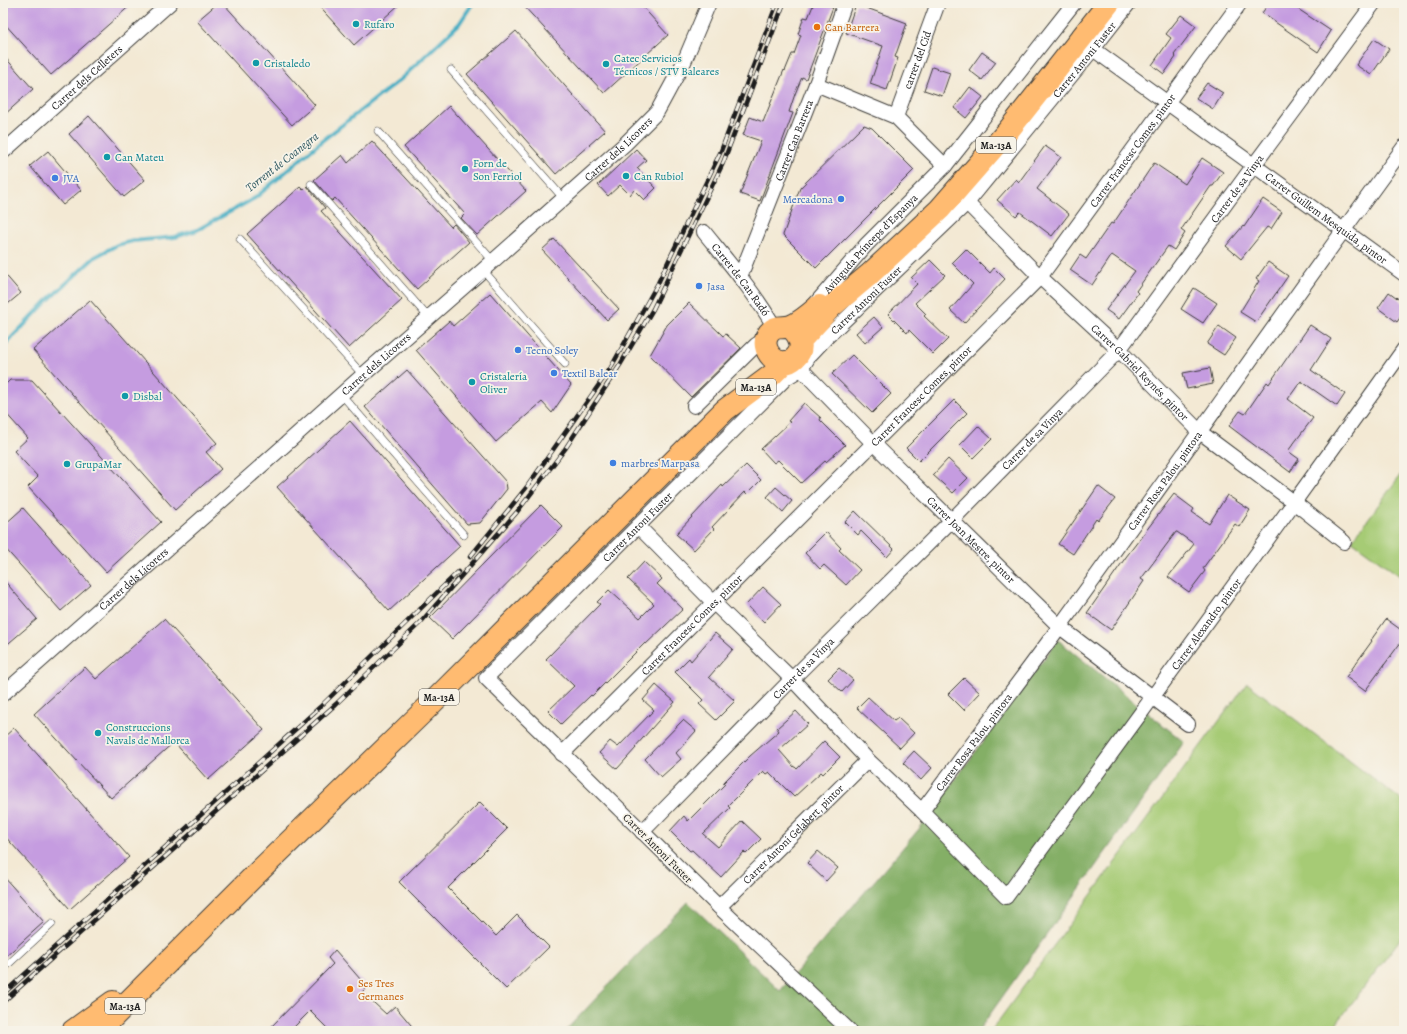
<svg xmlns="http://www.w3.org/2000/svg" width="1407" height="1034" font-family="Alegreya,serif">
  <rect width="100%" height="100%" fill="#f7f3e8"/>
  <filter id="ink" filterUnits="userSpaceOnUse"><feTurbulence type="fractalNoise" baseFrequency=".025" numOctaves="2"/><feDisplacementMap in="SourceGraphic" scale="8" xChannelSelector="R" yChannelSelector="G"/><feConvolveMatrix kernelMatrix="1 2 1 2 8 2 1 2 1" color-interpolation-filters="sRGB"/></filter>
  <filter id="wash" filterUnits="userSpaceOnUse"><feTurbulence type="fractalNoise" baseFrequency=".012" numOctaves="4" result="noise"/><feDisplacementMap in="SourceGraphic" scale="16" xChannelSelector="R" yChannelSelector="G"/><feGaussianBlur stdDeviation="0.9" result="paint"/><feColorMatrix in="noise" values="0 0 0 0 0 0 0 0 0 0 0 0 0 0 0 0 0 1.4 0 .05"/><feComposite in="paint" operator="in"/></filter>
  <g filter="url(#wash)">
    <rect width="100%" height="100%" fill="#f3e9d4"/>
    <path fill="#a6cb75" stroke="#617448" d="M 1404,470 L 1404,579 L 1352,541 Z
      M 1247,683 L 1404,802 L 1404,934 L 1331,1031 L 991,1031 Z"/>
    <path fill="#84af66" stroke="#506641" d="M 1058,640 L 1184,742 L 978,1031 L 565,1031 L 688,902 L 780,991 L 919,829 Z"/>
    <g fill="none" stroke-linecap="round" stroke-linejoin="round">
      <path stroke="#45aec4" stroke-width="4" d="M 3,347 L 47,301 L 95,257 L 117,245 L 133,241 L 175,237 L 197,230 L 255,198 L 323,140 L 401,79 L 459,24 L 473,3"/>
    </g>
    <g id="blocks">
      <path fill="#c59ce0" d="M 3,3 L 133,3 L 51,75 L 3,22 Z
        M 218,3 L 223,3 L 315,105 L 292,125 L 197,21 Z
        M 316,3 L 401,3 L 354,45 Z
        M 521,3 L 639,3 L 668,35 L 604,93 Z
        M 814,3 L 823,3 L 833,7 L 806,79 L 802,77 L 795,94 L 789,112 L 793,113 L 760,201 L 740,194 L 761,141 L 743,135 L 750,117 L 763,122 L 784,70 L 785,71 L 792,54 L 794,54 L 801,35 L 798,34 L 804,17 L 808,18 Z
        M 1269,3 L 1289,3 L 1331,31 L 1318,52 L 1262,13 Z
        M 856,4 L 907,23 L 895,57 L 898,58 L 887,90 L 870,84 L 883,46 L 846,33 Z
        M 1181,15 L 1196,26 L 1174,55 L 1176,57 L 1164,74 L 1152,65 L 1171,38 L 1166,34 Z
        M 516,31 L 605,131 L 556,174 L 467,74 Z
        M 1374,39 L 1389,49 L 1371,75 L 1356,65 Z
        M 982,52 L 996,62 L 982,80 L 969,70 Z
        M 3,55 L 33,89 L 3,116 Z
        M 932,67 L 950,73 L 942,96 L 924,90 Z
        M 1207,83 L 1223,93 L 1213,109 L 1196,98 Z
        M 970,87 L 983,97 L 966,118 L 954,108 Z
        M 449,106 L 526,191 L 477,235 L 461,218 L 465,214 L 404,147 Z
        M 89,116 L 145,180 L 124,197 L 69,134 Z
        M 864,125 L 872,128 L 914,170 L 816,268 L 783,235 L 800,188 Z
        M 372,141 L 451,227 L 454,224 L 469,242 L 417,289 L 335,198 L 332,201 L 314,180 L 342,155 L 348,163 Z
        M 1045,146 L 1061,157 L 1037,189 L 1069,214 L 1052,236 L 1020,212 L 1016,216 L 997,200 L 1016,179 L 1019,182 Z
        M 636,149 L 646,160 L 637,168 L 656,188 L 644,200 L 634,190 L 630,195 L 620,185 L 608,196 L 598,185 Z
        M 48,151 L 81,190 L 63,205 L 30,166 Z
        M 1202,158 L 1223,172 L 1213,186 L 1211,186 L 1181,230 L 1185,233 L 1174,250 L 1168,246 L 1136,291 L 1138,293 L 1119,319 L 1106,310 L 1135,271 L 1112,255 L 1092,285 L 1070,270 L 1080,255 L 1086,259 L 1111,223 L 1113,224 L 1154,163 L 1185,184 Z
        M 307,186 L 325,208 L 321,211 L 402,300 L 349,348 L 247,234 L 300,187 L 303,190 Z
        M 1263,199 L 1282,212 L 1271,229 L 1267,227 L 1241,259 L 1226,246 L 1243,226 L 1244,227 Z
        M 554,239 L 619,309 L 607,320 L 542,250 Z
        M 966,249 L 990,273 L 994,268 L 1005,279 L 964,323 L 950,310 L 973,284 L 952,263 Z
        M 930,260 L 945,275 L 915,303 L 926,314 L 924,316 L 948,339 L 933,354 L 909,330 L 907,333 L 888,314 L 917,284 L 911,278 Z
        M 1268,262 L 1288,276 L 1256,322 L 1240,312 L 1259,281 L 1256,279 Z
        M 3,272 L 21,293 L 3,308 Z
        M 1194,288 L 1217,303 L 1203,323 L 1181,309 Z
        M 1389,292 L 1404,303 L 1404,312 L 1397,322 L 1378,308 Z
        M 490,293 L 571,385 L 552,413 L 542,402 L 496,442 L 416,350 L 449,321 L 453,326 Z
        M 90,300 L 217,443 L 206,452 L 221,469 L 175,510 L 33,350 Z
        M 689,303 L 723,336 L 726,334 L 741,348 L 691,397 L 650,355 L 667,325 Z
        M 874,317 L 883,327 L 865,343 L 856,333 Z
        M 1310,325 L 1331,339 L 1311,370 L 1345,394 L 1337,406 L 1301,381 L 1288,399 L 1313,418 L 1288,451 L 1299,459 L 1290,472 L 1229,426 L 1240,411 L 1245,414 L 1267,382 L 1269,384 Z
        M 1219,326 L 1236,338 L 1224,355 L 1207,344 Z
        M 852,355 L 891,394 L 872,413 L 832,374 Z
        M 1210,368 L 1213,384 L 1187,389 L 1183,373 Z
        M 407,370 L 506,482 L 507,489 L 480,523 L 467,524 L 365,407 Z
        M 10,380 L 32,380 L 161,522 L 106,572 L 28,487 L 38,477 L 14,451 L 28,438 L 3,410 L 3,387 Z
        M 954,400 L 967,413 L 919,461 L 906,448 Z
        M 804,403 L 821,418 L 820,420 L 845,445 L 826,462 L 825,461 L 801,483 L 778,460 L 774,463 L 761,449 L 790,422 L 788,421 Z
        M 350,421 L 460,546 L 389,611 L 277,487 Z
        M 978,426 L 992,439 L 973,458 L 960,445 Z
        M 948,459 L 968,478 L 953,493 L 933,475 Z
        M 746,465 L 761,480 L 747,494 L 745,492 L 712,527 L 714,529 L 694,550 L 676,534 L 722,485 L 723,487 Z
        M 1098,486 L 1115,499 L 1098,521 L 1096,519 L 1073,554 L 1058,544 Z
        M 776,487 L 792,501 L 783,512 L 767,497 Z
        M 1174,494 L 1194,509 L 1192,512 L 1209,524 L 1227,495 L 1250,510 L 1239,527 L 1235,524 L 1203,568 L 1205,571 L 1189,592 L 1168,577 L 1194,544 L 1177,532 L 1176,532 L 1141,579 L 1144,581 L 1111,630 L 1087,613 L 1126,557 Z
        M 541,505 L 563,527 L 452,639 L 430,618 Z
        M 23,508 L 91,585 L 61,611 L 3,546 L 3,526 Z
        M 855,511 L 894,549 L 887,557 L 861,531 L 858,535 L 845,522 Z
        M 826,532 L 841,548 L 839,550 L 860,570 L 846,585 L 824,565 L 820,569 L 805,553 Z
        M 644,562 L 662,579 L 657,584 L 683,609 L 646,644 L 645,643 L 592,696 L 591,695 L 561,724 L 548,711 L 574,686 L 546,659 L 600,604 L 597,602 L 609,590 L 640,618 L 654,604 L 628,579 Z
        M 3,579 L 37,619 L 3,648 Z
        M 763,587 L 781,604 L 764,622 L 746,605 Z
        M 164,619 L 264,730 L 208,780 L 174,742 L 111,798 L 34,714 L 85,667 L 96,679 Z
        M 1386,619 L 1404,632 L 1404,638 L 1365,691 L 1346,677 L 1372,641 L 1371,640 Z
        M 715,633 L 733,649 L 709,677 L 735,701 L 716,720 L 699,704 L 703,700 L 675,672 L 689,658 L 691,661 Z
        M 839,668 L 853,680 L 842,692 L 828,679 Z
        M 964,678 L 980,693 L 964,710 L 948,694 Z
        M 656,685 L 675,702 L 635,747 L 636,748 L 617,769 L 599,753 L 610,741 L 618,747 L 654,710 L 643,700 Z
        M 868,697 L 894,721 L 898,718 L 914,733 L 900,748 L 857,708 Z
        M 796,711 L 808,724 L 779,750 L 794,767 L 795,767 L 797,769 L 824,741 L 840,757 L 823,774 L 821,772 L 794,797 L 769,772 L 766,774 L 763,771 L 728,806 L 730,808 L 703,834 L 718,847 L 742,821 L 761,839 L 746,854 L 744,852 L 721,877 L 692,850 L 690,851 L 670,831 L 684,816 L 688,821 L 725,784 L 723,783 L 750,756 L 779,731 L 777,728 Z
        M 683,720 L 696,731 L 676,753 L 681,759 L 661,777 L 645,759 Z
        M 14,728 L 129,857 L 70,909 L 3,834 L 3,738 Z
        M 914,751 L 932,768 L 921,780 L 903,763 Z
        M 480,802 L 507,829 L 448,888 L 496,936 L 517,915 L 549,947 L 506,989 L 399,882 Z
        M 818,851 L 838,868 L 826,881 L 807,863 Z
        M 3,876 L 44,922 L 3,959 Z
        M 335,950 L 367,987 L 362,992 L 386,1014 L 395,1006 L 416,1031 L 330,1031 L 310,1011 L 290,1031 L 267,1031 L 333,964 L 328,958 Z"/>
    </g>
  </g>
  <g filter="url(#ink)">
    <use href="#blocks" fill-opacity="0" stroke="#3c3b38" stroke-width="1"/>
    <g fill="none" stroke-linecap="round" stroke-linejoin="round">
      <defs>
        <path id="lane" d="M 451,70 L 563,198
          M 378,131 L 493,261
          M 311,184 L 429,318
          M 240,239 L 363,375
          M 483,270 L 565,364
          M 341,394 L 464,535
          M 3,969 L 52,924"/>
        <g id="street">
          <path id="s1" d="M 1093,49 L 1404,274"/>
          <path d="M 816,84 L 896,117 L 945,166"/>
          <path id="s2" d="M 896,117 L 938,3"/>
          <path id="s3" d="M 3,152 L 170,3"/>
          <path id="s4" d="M 967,203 L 1040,277 L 1119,350 L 1200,432 L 1295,503 L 1344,542"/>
          <path id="s5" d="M 704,232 C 729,263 755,293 775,328"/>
          <path id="s6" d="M 740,277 L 816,84 L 845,3"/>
          <path id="s7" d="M 810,310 L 866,245 L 945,166 L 1074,3"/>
          <path id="s8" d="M 801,369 L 873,443 L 1060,627 L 1188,724"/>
          <path d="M 694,406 L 756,345 L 767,338"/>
          <path id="s9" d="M 638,526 L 713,602 L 792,679 L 868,760 L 922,811 L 1006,897 C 1140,715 1273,533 1404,349"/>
          <path id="s10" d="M 3,694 L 277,452 L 363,375 L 483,270 L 625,144 L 657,112 L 684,62 L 709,3"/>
          <path id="s11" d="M 562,754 L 1040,277 L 1240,3"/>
          <path id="s12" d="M 922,811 C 968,749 1015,688 1060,626 C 1176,467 1288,305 1404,147"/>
          <path id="s13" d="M 642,832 L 792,679 L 951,521 L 1119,350 L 1254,165 L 1374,3"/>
          <path id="s14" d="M 719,907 L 868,760"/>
          <path id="s15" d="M 850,1031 L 719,907 L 486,678 L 786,378 L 801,369 L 810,355 L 827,337 L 967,203 L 1093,49 L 1129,3"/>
        </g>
        <path id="primary" d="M 790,327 C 799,334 806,348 795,358 C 780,373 757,349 769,333 C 777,324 783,329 791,326 C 801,322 811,313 819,306
          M 800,341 L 831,307 L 869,275 L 940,209 L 1008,131 L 1109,3
          M 73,1031 L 113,1002
          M 99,1031 L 251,879 L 427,708 L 725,410 L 772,375 L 785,362"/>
      </defs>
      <use href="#lane" stroke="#3c3b38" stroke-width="8"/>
      <use href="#street" stroke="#3c3b38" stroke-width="16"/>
      <use href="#primary" stroke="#3c3b38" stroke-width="24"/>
      <use href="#lane" stroke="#fff" stroke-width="7"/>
      <use href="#street" stroke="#fff" stroke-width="14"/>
      <use href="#primary" stroke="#ffbb71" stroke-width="22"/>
      <defs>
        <path id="rail" d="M 470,557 L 526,488 L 610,369 L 658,283 L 721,151 L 777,3
          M 3,994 L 320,707 L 458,572
          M 3,1002 L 336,704 L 421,622 L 517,512 L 565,449 L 620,365 L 653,309 L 723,163 L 784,3"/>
      </defs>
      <use href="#rail" stroke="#1c1c1c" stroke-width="4.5"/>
      <use href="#rail" stroke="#f7f3e8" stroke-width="3" stroke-dasharray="9" stroke-linecap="butt"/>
    </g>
  </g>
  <g fill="#0f9aa8" stroke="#f7f3e8" stroke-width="1.5">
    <circle cx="356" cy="24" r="4"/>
    <circle cx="256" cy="63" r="4"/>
    <circle cx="606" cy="64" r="4"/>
    <circle cx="107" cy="157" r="4"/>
    <circle cx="465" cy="169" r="4"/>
    <circle cx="626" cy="176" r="4"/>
    <circle cx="472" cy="382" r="4"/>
    <circle cx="125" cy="396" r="4"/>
    <circle cx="67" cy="464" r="4"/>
    <circle cx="98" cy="733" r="4"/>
  </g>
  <g fill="#e8710a" stroke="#f7f3e8" stroke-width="1.5">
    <circle cx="817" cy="27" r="4"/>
    <circle cx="350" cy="989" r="4"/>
  </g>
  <g fill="#3f7fe0" stroke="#f7f3e8" stroke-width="1.5">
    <circle cx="55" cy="178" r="4"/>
    <circle cx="841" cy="199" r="4"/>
    <circle cx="699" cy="286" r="4"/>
    <circle cx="518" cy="350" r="4"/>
    <circle cx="554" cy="373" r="4"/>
    <circle cx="613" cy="463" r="4"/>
  </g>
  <g text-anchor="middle" stroke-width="3.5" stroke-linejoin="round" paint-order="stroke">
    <g fill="#f7f3e8" stroke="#5e5c59" stroke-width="1">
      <rect x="976" y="137" width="40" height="16" rx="3"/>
      <rect x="736" y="379" width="40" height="16" rx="3"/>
      <rect x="419" y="689" width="40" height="16" rx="3"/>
      <rect x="105" y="998" width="40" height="16" rx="3"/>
    </g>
    <g font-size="10" font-weight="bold" fill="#1c1c1c">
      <text x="996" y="149">Ma-13A</text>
      <text x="756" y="391">Ma-13A</text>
      <text x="439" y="701">Ma-13A</text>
      <text x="125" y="1010">Ma-13A</text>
    </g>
    <g font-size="11" fill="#0d838f" stroke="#f7f3e8" text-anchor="start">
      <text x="364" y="28">Rufaro</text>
      <text x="614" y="62">Catec Servicios<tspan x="614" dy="13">Técnicos / STV Baleares</tspan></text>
      <text x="264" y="67">Cristaledo</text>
      <text x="115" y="161">Can Mateu</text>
      <text x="473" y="167">Forn de<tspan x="473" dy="13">Son Ferriol</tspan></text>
      <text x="634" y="180">Can Rubiol</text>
      <text x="480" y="380">Cristalería<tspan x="480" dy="13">Oliver</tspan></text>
      <text x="133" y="400">Disbal</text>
      <text x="75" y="468">GrupaMar</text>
      <text x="106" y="731">Construccions<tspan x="106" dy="13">Navals de Mallorca</tspan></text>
    </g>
    <g font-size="11" fill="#c56008" stroke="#f7f3e8" text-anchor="start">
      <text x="825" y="31">Can Barrera</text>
      <text x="358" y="987">Ses Tres<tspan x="358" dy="13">Germanes</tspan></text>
    </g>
    <g font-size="11" fill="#1c1c1c" stroke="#f7f3e8">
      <text dy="4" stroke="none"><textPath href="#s2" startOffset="61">carrer del Cid</textPath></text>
      <text dy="4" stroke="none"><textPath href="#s15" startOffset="1369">Carrer Antoni Fuster</textPath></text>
      <text dy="4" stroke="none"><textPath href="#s3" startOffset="112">Carrer dels Celleters</textPath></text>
      <text dy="4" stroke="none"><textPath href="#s6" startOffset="147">Carrer Can Barrera</textPath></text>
      <text dy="4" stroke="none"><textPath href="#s10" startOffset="822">Carrer dels Licorers</textPath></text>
      <text dy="4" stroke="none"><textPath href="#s11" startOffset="832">Carrer Francesc Comes, pintor</textPath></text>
      <text dy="4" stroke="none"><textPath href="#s13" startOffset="878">Carrer de sa Vinya</textPath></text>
      <text dy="4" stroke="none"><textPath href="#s1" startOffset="288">Carrer Guillem Mesquida, pintor</textPath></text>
      <text dy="4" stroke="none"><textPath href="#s7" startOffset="90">Avinguda Prínceps d'Espanya</textPath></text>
      <text dy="4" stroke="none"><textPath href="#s5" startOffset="60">Carrer de Can Radó</textPath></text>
      <text dy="4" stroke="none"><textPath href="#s15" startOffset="1044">Carrer Antoni Fuster</textPath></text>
      <text dy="4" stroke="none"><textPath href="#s10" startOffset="498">Carrer dels Licorers</textPath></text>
      <text dy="4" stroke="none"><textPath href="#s4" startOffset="242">Carrer Gabriel Reynés, pintor</textPath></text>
      <text dy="4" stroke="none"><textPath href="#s11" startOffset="507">Carrer Francesc Comes, pintor</textPath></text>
      <text dy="4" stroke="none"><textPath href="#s13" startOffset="554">Carrer de sa Vinya</textPath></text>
      <text dy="4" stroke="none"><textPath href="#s12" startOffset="410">Carrer Rosa Palou, pintora</textPath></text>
      <text dy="4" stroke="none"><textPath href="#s15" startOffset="721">Carrer Antoni Fuster</textPath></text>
      <text dy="4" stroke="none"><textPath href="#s8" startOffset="241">Carrer Joan Mestre, pintor</textPath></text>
      <text dy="4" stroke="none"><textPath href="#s10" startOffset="174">Carrer dels Licorers</textPath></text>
      <text dy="4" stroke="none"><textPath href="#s11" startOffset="183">Carrer Francesc Comes, pintor</textPath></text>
      <text dy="4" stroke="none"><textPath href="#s9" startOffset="861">Carrer Alexandro, pintor</textPath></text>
      <text dy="4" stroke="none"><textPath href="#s13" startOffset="230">Carrer de sa Vinya</textPath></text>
      <text dy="4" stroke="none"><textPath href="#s12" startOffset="86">Carrer Rosa Palou, pintora</textPath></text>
      <text dy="4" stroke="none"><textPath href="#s14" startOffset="104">Carrer Antoni Gelabert, pintor</textPath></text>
      <text transform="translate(658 848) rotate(45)" y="4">Carrer Antoni Fuster</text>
    </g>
    <g font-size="11" fill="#366cbe" stroke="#f7f3e8" text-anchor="start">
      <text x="63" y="182">JVA</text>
      <text x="833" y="203" text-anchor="end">Mercadona</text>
      <text x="707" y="290">Jasa</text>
      <text x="526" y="354">Tecno Soley</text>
      <text x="562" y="377">Textil Balear</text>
      <text x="621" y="467">marbres Marpasa</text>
    </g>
    <g font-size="12" font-style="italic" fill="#2c565f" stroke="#f7f3e8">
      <text transform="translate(282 162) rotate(-38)" y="4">Torrent de Coanegra</text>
    </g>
  </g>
  <rect width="1407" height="1034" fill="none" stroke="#f7f3e8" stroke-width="16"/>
</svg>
